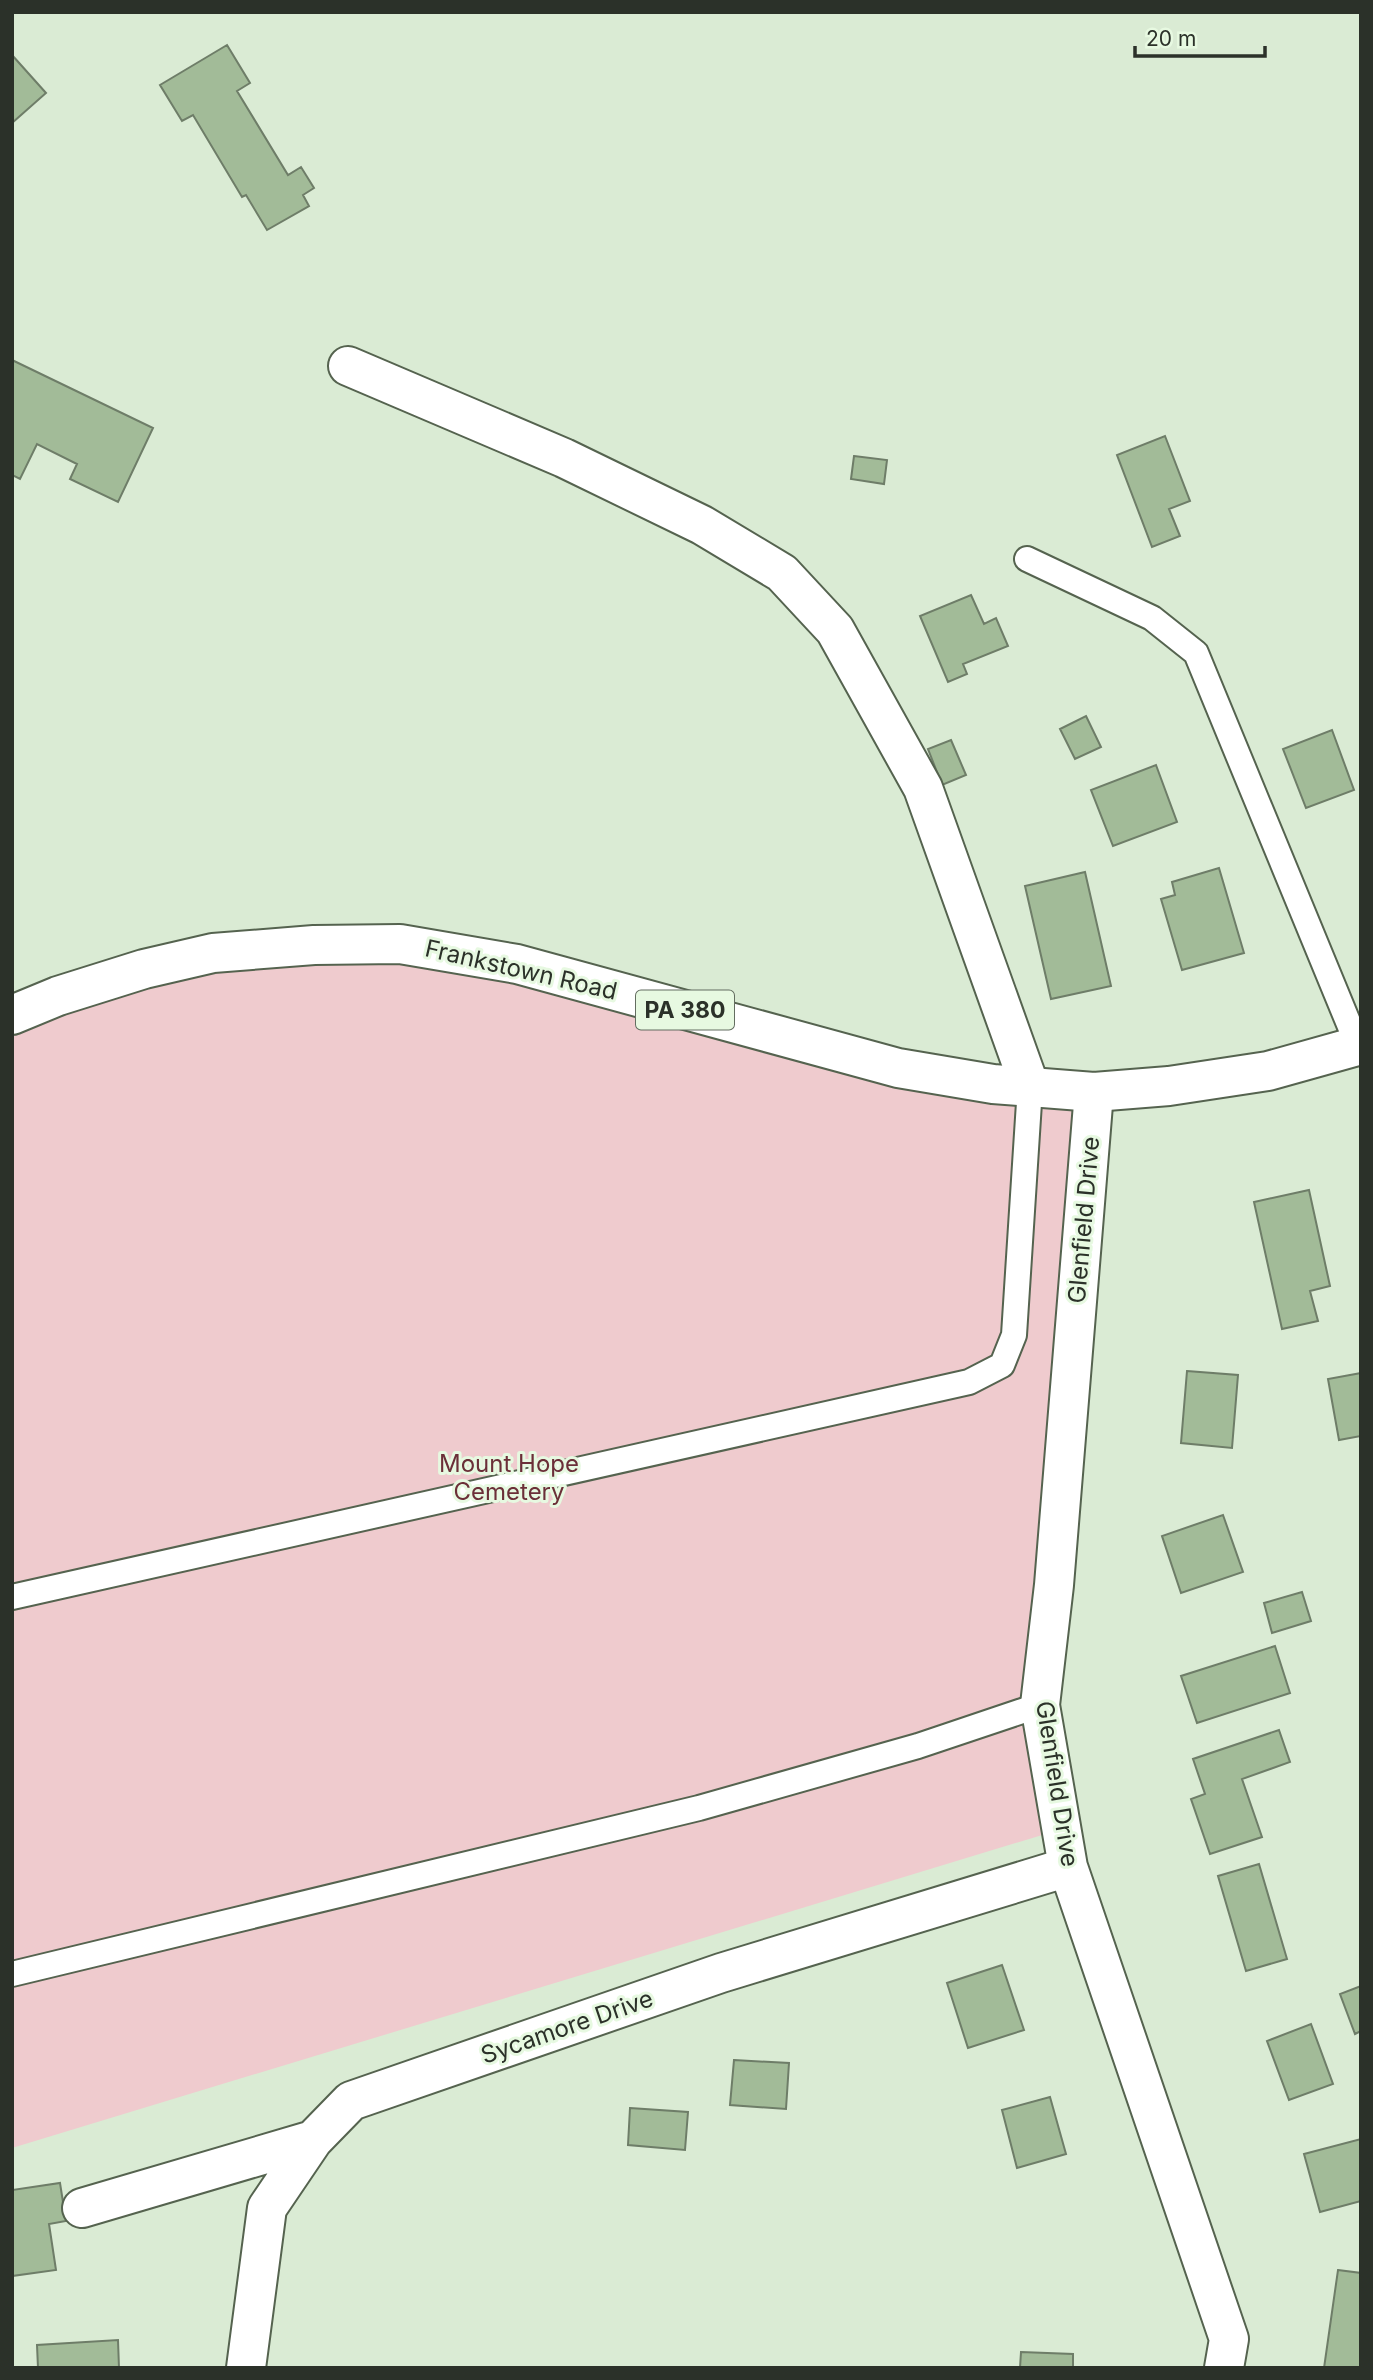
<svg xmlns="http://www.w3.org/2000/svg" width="1373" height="2380" font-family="Inter,sans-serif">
  <rect width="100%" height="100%" fill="#daebd4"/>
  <path fill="#efcbce" d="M 314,945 L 1094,1092 L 1054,1585 L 1062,1829 L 12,2148 L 12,1015 Z"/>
  <path fill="#a2bb98" stroke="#6e7d68" stroke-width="2" d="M 227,45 L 250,83 L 237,91 L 288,175 L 301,167 L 314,188 L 303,195 L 309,206 L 267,230 L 246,195 L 242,197 L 193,115 L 182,121 L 160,85 Z
    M 12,55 L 46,93 L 12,123 Z
    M 12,360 L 153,428 L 118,502 L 70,479 L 77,464 L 37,444 L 20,479 L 12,475 Z
    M 1165,436 L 1190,501 L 1169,509 L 1180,536 L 1152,547 L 1117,455 Z
    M 854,456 L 887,460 L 884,484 L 851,479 Z
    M 971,595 L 984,624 L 996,618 L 1008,646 L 963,664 L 967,674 L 948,682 L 920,616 Z
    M 1086,716 L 1101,747 L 1075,759 L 1060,729 Z
    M 1332,730 L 1354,790 L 1306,808 L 1283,749 Z
    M 951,740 L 966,775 L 942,785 L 928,749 Z
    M 1156,765 L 1177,822 L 1113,846 L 1091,790 Z
    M 1219,868 L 1244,953 L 1182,970 L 1161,899 L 1175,895 L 1172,882 Z
    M 1085,872 L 1111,986 L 1051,999 L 1025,886 Z
    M 1309,1190 L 1330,1286 L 1310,1291 L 1318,1321 L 1282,1329 L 1254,1202 Z
    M 1187,1371 L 1238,1375 L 1232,1448 L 1181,1443 Z
    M 1361,1373 L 1361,1436 L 1339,1440 L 1328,1379 Z
    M 1223,1515 L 1243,1572 L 1181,1593 L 1162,1536 Z
    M 1302,1592 L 1311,1621 L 1272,1633 L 1264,1603 Z
    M 1275,1646 L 1290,1693 L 1197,1723 L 1181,1676 Z
    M 1279,1730 L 1290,1762 L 1242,1779 L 1262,1837 L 1210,1854 L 1191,1799 L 1205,1794 L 1193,1759 Z
    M 1259,1864 L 1287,1959 L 1246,1971 L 1218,1876 Z
    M 1002,1965 L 1024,2030 L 968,2048 L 947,1983 Z
    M 1361,1986 L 1361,2031 L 1355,2034 L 1340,1994 Z
    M 1311,2024 L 1333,2084 L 1289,2100 L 1267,2041 Z
    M 734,2060 L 789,2063 L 786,2109 L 730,2105 Z
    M 1050,2097 L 1066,2154 L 1017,2168 L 1002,2110 Z
    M 630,2108 L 688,2112 L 685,2150 L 628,2145 Z
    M 1361,2139 L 1361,2201 L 1320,2212 L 1304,2154 Z
    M 60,2183 L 66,2221 L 49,2224 L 56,2270 L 12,2276 L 12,2190 Z
    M 1338,2270 L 1361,2273 L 1361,2368 L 1324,2368 Z
    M 118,2340 L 119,2368 L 38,2368 L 37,2345 Z
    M 1021,2352 L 1073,2354 L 1073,2368 L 1020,2368 Z"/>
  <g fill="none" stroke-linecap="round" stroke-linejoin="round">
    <defs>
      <path id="lane" d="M 1027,559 L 1152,618 L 1196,653 L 1358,1046
        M 12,1597 L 969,1382 L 1002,1365 L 1014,1335 L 1030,1087
        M 12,1974 L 699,1808 L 918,1746 L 1040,1705"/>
      <path id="street" d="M 348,366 L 564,458 L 702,525 L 782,573 L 835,630 L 923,788 L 1030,1087
        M 1094,1092 L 1054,1585 L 1040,1705 L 1068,1867 L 1229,2339 L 1224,2368
        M 82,2208 L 313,2140
        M 246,2368 L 267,2208 L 313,2140 L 351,2101 L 721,1973 L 1068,1867"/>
      <path id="primary" d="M 12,1015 L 58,996 L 144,969 L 213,953 L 314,945 L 400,944 L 517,964 L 898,1068 L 993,1084 L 1094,1092 L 1169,1086 L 1268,1071 L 1361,1045"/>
    </defs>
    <use href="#lane" stroke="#55634f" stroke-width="28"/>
    <use href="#street" stroke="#55634f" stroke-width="42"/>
    <use href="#primary" stroke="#55634f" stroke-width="42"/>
    <use href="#lane" stroke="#fff" stroke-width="24"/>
    <use href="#street" stroke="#fff" stroke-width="38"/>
    <use href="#primary" stroke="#fff" stroke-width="38"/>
  </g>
  <g text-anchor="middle" stroke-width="6" stroke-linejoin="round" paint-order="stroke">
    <rect fill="#e7f9e1" stroke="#636d60" stroke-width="2" x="636" y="990.5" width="98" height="39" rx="5"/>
    <g font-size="23" font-weight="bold" fill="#2b3129">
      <text x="685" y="1018">PA 380</text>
    </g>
    <g font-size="24" fill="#2b3129" stroke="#e7f9e1">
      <text transform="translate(521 970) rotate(13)" y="8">Frankstown Road</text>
      <text transform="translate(1084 1220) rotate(-85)" y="8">Glenfield Drive</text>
      <text transform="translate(1057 1784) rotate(81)" y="8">Glenfield Drive</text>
      <text transform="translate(567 2027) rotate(-19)" y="8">Sycamore Drive</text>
    </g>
    <g font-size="24" fill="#6b2f38" stroke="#e7f9e1">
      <text x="509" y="1472">Mount Hope<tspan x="509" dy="28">Cemetery</tspan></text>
    </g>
  </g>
  <rect width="1373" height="2380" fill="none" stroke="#2b3129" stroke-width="28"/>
  <path d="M1135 46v10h130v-10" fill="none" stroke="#2b3129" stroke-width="3.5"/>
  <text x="1146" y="46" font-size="21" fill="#2b3129" stroke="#e7f9e1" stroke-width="5" paint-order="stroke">20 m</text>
</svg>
